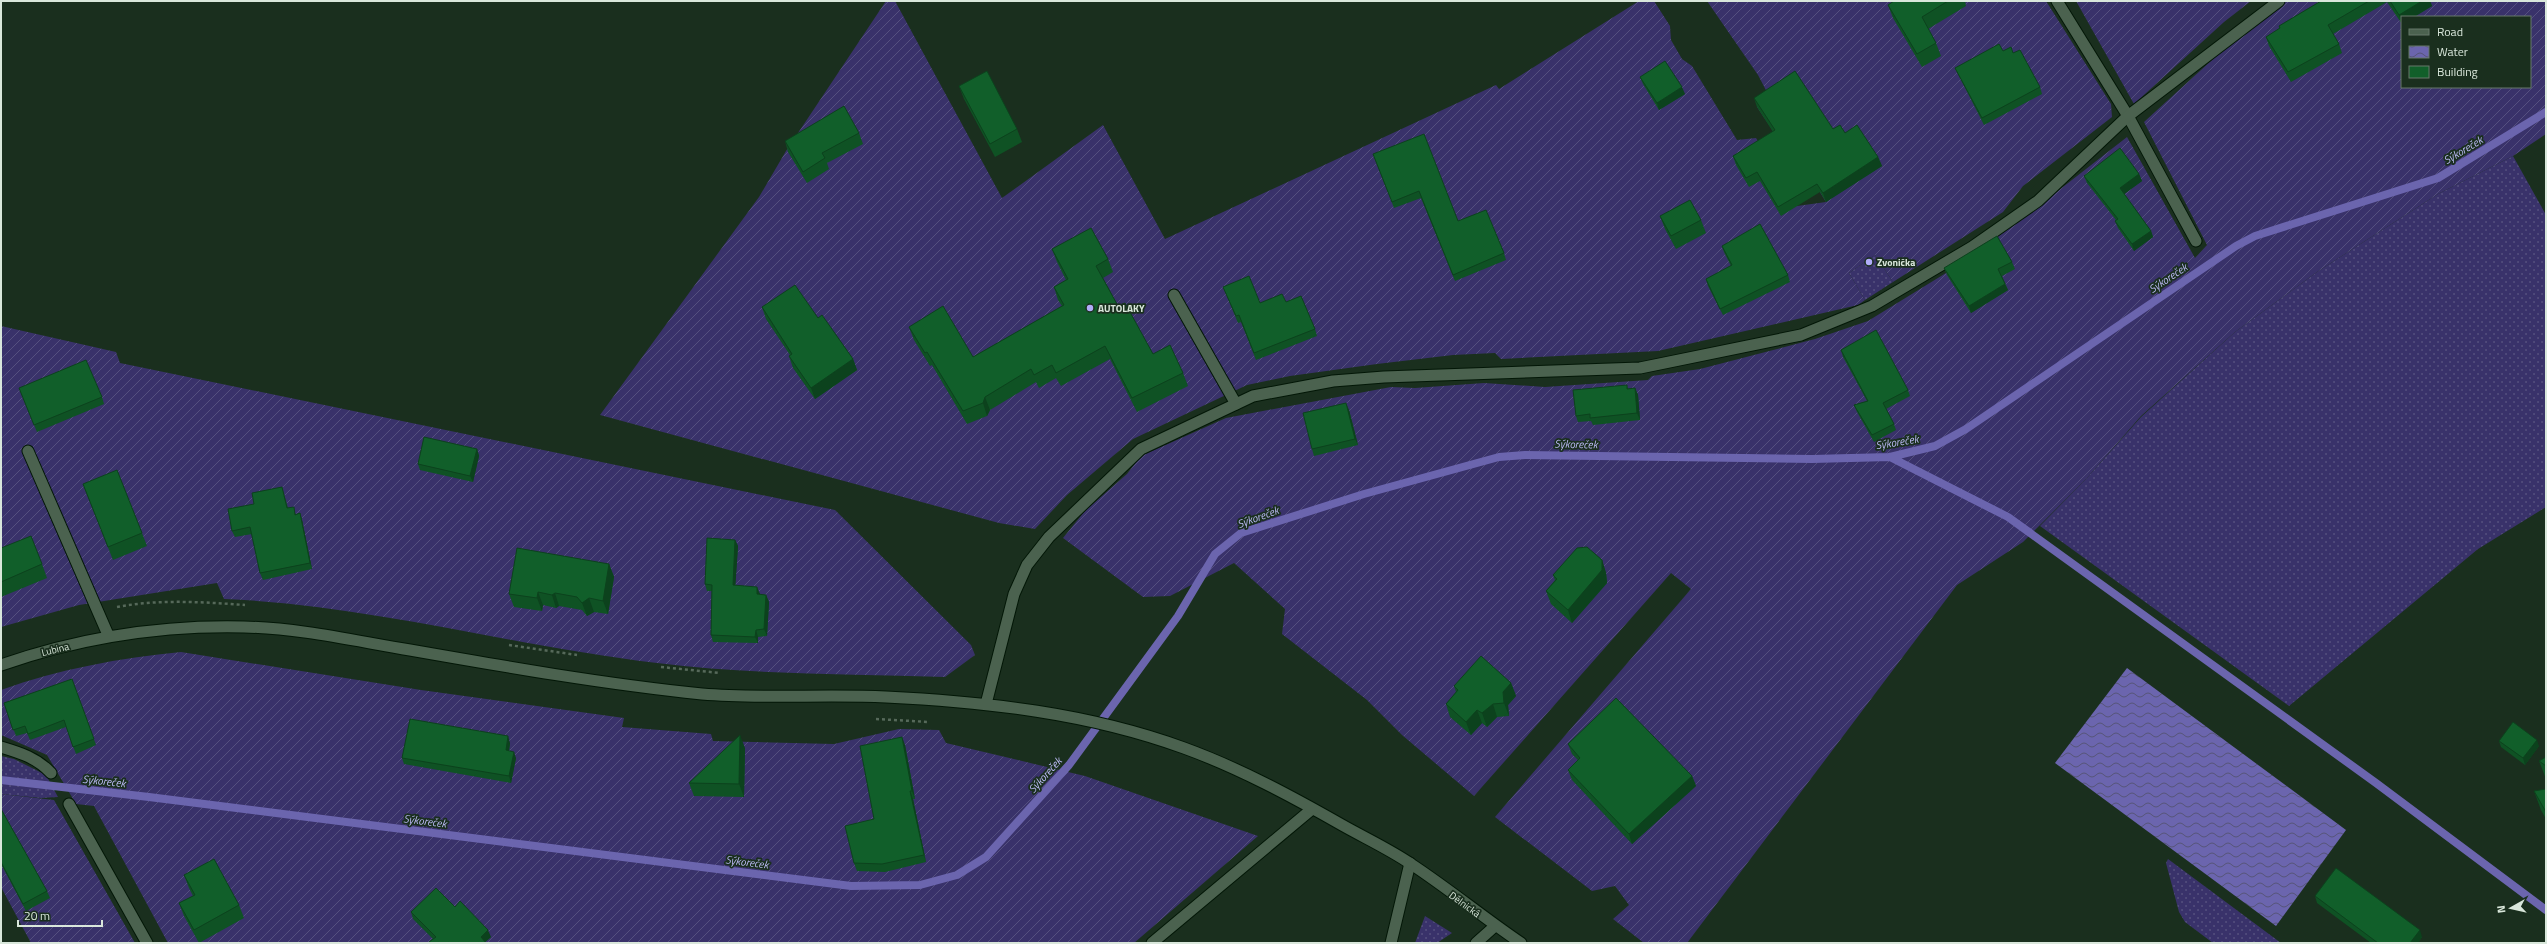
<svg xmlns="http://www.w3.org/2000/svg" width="2547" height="944" font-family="'Titillium Web',sans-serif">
  <defs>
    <pattern id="grass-dots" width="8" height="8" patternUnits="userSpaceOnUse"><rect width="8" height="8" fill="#39326a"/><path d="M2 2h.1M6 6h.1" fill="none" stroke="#55507f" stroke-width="1.8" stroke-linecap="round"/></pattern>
    <pattern id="garden-furrows" width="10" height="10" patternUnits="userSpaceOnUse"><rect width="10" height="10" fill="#39326a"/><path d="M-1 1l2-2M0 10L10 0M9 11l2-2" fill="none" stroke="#55507f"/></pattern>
    <pattern id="water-waves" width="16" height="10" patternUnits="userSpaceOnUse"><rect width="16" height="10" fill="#6b65ae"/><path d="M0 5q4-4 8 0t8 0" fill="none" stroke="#565578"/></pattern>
  </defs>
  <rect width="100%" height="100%" fill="#1a2f1e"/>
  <path fill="url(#grass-dots)" d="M 2513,156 L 2546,215 L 2546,507 L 2478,549 L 2289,706 L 2040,526 L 2086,479 L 2141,417 L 2235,332 L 2317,272 L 2438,194 Z
    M 1875,255 L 1893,282 L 1865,300 L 1849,273 Z
    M 1,756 L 14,759 L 46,775 L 58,797 L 41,798 L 1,794 Z
    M 2168,859 L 2281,943 L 2213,943 L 2185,922 L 2179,912 L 2166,863 Z
    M 1425,916 L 1452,933 L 1437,943 L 1415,943 Z"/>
  <path fill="url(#garden-furrows)" fill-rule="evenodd" d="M 886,1 L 895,1 L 1002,198 L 1103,125 L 1165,239 L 1496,85 L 1499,89 L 1639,1 L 1654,1 L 1670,26 L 1671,40 L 1682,59 L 1692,66 L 1737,140 L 1756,138 L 1797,206 L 1826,202 L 1806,170 L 1787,152 L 1757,107 L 1770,98 L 1758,75 L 1707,1 L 2046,1 L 2111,104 L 2112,117 L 2023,186 L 2003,212 L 1893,282 L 1875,255 L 1849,273 L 1865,300 L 1858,305 L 1658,351 L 1501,359 L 1495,353 L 1453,355 L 1377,364 L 1290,376 L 1247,385 L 1133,439 L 1067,495 L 1035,529 L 999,523 L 600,415 L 759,197 L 786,151 Z
    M 2076,1 L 2251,1 L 2224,22 L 2134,104 Z
    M 2282,1 L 2546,1 L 2546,134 L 2513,156 L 2438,194 L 2317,272 L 2235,332 L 2141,416 L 2086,479 L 2023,542 L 1957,585 L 1687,943 L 1644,943 L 1613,919 L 1629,905 L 1615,886 L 1592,891 L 1495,817 L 1691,589 L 1671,573 L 1474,796 L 1402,735 L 1367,700 L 1282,634 L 1285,609 L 1234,563 L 1170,596 L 1143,597 L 1063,538 L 1085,511 L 1127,474 L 1141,456 L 1226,418 L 1391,387 L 1415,388 L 1484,383 L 1545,387 L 1648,380 L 1652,376 L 1700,369 L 1815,339 L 1868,321 L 1946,273 L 2054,194 L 2127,137 L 2195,258 L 2207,245 L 2144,122 L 2235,39 ZM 2402,17 L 2530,17 L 2530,87 L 2402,87 Z
    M 1,326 L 116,352 L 120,363 L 835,510 L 971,645 L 975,655 L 945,677 C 850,674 753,675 657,663 C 512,646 371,605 224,599 L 217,583 L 79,605 L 1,627 Z
    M 181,652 L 421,690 L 624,718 L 622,727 L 711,734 L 713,741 L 834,744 L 899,729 L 939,730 L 946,743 L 1085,776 L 1258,836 L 1134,943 L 168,943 L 94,806 L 76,804 L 47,755 L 1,735 L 1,690 C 59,669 120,658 181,652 Z
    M 1,794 L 54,800 L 135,943 L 31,943 L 1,887 Z"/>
  <path fill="url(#water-waves)" d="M 2127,668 L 2346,830 L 2276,926 L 2055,763 Z"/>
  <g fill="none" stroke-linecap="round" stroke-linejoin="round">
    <path stroke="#6b65ae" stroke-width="8" d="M 1890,457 L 2008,517 L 2376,783 L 2546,910
      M 1,780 L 149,797 L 851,886 L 920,885 L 957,875 L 986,857 L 1069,765 L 1178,616 L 1215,554 L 1241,533 L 1364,494 L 1499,457 L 1525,455 L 1812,459 L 1890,457 L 1935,446 L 1966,429 L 2236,246 L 2255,236 L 2438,178 L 2546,112"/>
    <defs>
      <path id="service" d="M 2057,1 L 2128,116 L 2196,241
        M 1174,295 L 1236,404
        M 1152,943 L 1312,809
        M 1391,943 L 1410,863
        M 1476,943 L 1495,926"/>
      <path id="minor" d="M 28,451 L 109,637
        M 1,665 C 79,638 161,625 244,627 C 300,628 355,641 410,650 C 507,667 604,684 702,694 C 763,699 825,694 886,697 C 987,702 1088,713 1184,748 C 1239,768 1291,796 1342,825 C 1365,838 1389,849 1411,864 C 1449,889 1484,918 1521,943
        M 986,704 L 1014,594 L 1027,565 L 1049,537 L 1141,449 L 1253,396 L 1333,381 L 1384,377 L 1640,368 L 1801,335 L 1872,306 L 1972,247 L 2038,201 L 2128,116 L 2279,1
        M 1,747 C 21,753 37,758 51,773
        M 69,804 L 147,943"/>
    </defs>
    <use href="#service" stroke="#031707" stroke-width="13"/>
    <use href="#minor" stroke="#031707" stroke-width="13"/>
    <path stroke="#56695a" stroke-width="2.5" stroke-dasharray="3 3" stroke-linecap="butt" d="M 117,607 C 159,599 202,602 245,605
      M 509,645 L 577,655
      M 661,667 L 720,673
      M 876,719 L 929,722"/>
    <use href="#service" stroke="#4b624f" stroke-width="11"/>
    <use href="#minor" stroke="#4b624f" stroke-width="11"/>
  </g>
  <path fill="#0f5224" d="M 1894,1 L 1965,1 L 1966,6 L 1928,29 L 1936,43 L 1941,56 L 1922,67 L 1893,18 L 1888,5 Z
    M 2321,1 L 2430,1 L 2432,6 L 2414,17 L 2402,17 L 2402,24 L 2387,2 L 2333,34 L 2339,44 L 2342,53 L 2291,82 L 2269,46 L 2266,37 L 2280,29 L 2279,26 Z
    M 2003,51 L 2040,87 L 2042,94 L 1984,125 L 1958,74 L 1955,68 Z
    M 1640,77 L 1685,94 L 1659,110 L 1643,84 Z
    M 959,86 L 1017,129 L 1022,142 L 995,157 L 964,99 Z
    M 1754,98 L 1845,133 L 1878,157 L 1882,166 L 1826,202 L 1820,192 L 1781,216 L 1760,181 L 1749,187 L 1736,165 L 1733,156 L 1773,132 L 1757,107 Z
    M 859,133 L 863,144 L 827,163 L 829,169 L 807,183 L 788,152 L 785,141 Z
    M 1373,154 L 1458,221 L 1504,253 L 1506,260 L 1455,281 L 1421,198 L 1394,208 Z
    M 2139,174 L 2142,181 L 2124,194 L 2151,231 L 2153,237 L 2134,251 L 2118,228 L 2115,221 L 2116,220 L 2087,183 L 2084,176 Z
    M 1660,216 L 1701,220 L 1706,233 L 1676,249 L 1665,229 Z
    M 1722,246 L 1788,275 L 1790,282 L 1723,315 L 1708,286 L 1706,279 L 1731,266 L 1724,252 Z
    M 1052,249 L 1108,259 L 1113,272 L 1103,278 L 1118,306 L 1153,354 L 1183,373 L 1188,386 L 1137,412 L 1110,359 L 1061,386 L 1056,378 L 1039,388 L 1036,382 L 990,410 L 987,416 L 967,424 L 932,365 L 930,366 L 914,340 L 909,327 L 973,357 L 1062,306 L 1058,300 L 1054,287 L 1066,280 L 1057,262 Z
    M 2012,262 L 2015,269 L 2002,276 L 2008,290 L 1971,313 L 1947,275 L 1944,268 Z
    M 1226,294 L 1260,303 L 1286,302 L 1315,329 L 1317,336 L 1256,360 L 1241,322 L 1238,323 Z
    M 762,307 L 818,318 L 853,359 L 857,370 L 815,399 L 793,368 L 789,356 L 790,355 L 766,319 Z
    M 1841,350 L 1908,390 L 1910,396 L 1886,409 L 1894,424 L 1896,430 L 1874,442 L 1857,412 L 1854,405 L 1867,401 L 1843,357 Z
    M 1627,385 L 1628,389 L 1635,388 L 1638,395 L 1640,420 L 1593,425 L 1591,421 L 1578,422 L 1576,416 Z
    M 19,388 L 102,397 L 104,404 L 37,432 Z
    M 1349,410 L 1358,445 L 1314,456 L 1312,449 Z
    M 477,449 L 479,456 L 473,482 L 420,470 L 418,464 Z
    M 83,484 L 142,533 L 147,546 L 113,560 Z
    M 282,487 L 288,508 L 296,514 L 300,513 L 302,520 L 312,569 L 263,580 L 260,573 L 252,534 L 235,537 L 232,531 L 254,504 Z
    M 735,540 L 738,546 L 735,585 L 760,594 L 760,595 L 766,595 L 769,602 L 767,636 L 758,637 L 758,643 L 713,642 L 711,635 L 712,591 L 707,591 L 705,584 Z
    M 1,548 L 42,564 L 47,578 L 1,597 Z
    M 1602,560 L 1606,573 L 1607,583 L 1572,623 L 1551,604 L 1546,591 L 1555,580 L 1553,575 Z
    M 609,564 L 614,577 L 608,614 L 594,612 L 587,616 L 582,610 L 559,606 L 556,608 L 543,605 L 542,611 L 514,607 L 509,594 Z
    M 72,679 L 96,745 L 76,754 L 66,727 L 30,740 L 27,733 L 16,736 L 4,703 Z
    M 1511,683 L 1516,696 L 1508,705 L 1509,716 L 1497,717 L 1487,727 L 1482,723 L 1471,735 L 1450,717 L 1446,704 L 1456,692 L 1454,686 Z
    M 2499,741 L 2539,746 L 2525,765 L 2501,747 Z
    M 510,743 L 509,751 L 516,758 L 511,783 L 404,764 L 402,758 Z
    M 1568,744 L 1692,776 L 1696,786 L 1632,844 L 1572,780 L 1568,770 L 1578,760 L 1572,754 Z
    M 905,745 L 915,799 L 913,799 L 926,862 L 885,872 L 857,871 L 854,863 L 874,819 Z
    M 745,748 L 744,797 L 694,796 L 689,783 Z
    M 2546,757 L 2546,779 L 2539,761 Z
    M 2546,789 L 2546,819 L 2541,810 L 2534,791 Z
    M 1,809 L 47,891 L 50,898 L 26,911 L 1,864 Z
    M 184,875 L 239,905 L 244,918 L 199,943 L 184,916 L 179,903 L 193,896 L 189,888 Z
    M 2315,896 L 2422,937 L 2418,943 L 2371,943 L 2317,903 Z
    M 455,907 L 491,937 L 485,942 L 486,943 L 429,943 L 429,942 L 433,939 L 413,919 L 411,912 Z"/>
  <path fill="#0c421d" d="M 2422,1 L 2430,1 L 2432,6 L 2414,17 L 2402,17 L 2402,24 L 2399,15 Z
    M 1682,87 L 1685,94 L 1659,110 L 1657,103 Z
    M 1878,157 L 1882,166 L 1826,202 L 1823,193 Z
    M 2139,174 L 2142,181 L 2123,195 L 2120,188 Z
    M 2151,231 L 2153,237 L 2134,251 L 2132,244 Z
    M 2005,284 L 2008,290 L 1971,313 L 1969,306 Z
    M 853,359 L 857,370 L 815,399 L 811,388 Z
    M 1635,388 L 1638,395 L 1640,420 L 1637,413 Z
    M 985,397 L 990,410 L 987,416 L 983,403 Z
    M 1346,403 L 1349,410 L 1358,445 L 1355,439 Z
    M 477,449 L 479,456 L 473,482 L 470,476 Z
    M 300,513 L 302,520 L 312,569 L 310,563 Z
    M 735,540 L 738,546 L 735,592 L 733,585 Z
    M 1602,560 L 1606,573 L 1607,583 L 1572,623 L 1568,610 Z
    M 609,564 L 614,577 L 608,614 L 603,601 Z
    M 757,587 L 760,594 L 759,601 L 757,594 Z
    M 538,592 L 543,605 L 542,611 L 537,598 Z
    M 555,593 L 559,606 L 556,608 L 552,595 Z
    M 766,595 L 769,602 L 767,636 L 764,629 Z
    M 589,598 L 594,612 L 587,616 L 582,603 Z
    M 756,630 L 758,637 L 758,643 L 755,637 Z
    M 1511,683 L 1516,696 L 1508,705 L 1509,716 L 1504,703 L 1503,692 Z
    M 1493,704 L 1497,717 L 1487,727 L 1482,713 Z
    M 1477,710 L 1482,723 L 1471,735 L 1466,722 Z
    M 740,735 L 745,748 L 744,797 L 739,784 Z
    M 508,736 L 510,743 L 508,757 L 506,750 Z
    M 902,737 L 905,745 L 915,799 L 912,791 Z
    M 2537,740 L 2539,746 L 2525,765 L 2523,758 Z
    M 514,752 L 516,758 L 511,783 L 509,776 Z
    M 1692,776 L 1696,786 L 1632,844 L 1629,834 Z
    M 910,791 L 913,799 L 926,862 L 924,855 Z
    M 488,930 L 491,937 L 484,943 L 481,937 Z
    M 2420,930 L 2422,937 L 2418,943 L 2410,943 Z"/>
  <path fill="#115f2a" stroke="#0c421d" d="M 1894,1 L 1948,1 L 1922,17 L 1936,43 L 1917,54 L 1888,5 Z
    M 2321,1 L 2369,1 L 2328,25 L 2339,44 L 2288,72 L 2266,37 L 2280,28 L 2279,26 Z
    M 2390,1 L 2422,1 L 2399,15 Z
    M 1999,44 L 2003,51 L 2011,47 L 2013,53 L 2020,50 L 2040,87 L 1982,118 L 1955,68 Z
    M 1665,61 L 1682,87 L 1657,103 L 1640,77 Z
    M 987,71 L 1017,129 L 990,144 L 959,86 Z
    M 1795,71 L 1833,129 L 1840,125 L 1845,133 L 1857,125 L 1878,157 L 1823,193 L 1817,184 L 1778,207 L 1757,172 L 1746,178 L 1733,156 L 1775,130 L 1754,98 Z
    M 844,106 L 859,133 L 822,153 L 825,158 L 803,172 L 785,141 Z
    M 1424,134 L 1458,221 L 1486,210 L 1504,253 L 1453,275 L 1419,191 L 1392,202 L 1373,154 Z
    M 2120,148 L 2139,174 L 2120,188 L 2151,231 L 2132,244 L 2115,221 L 2118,219 L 2084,176 Z
    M 1690,200 L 1701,220 L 1671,236 L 1660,216 Z
    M 1760,224 L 1788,275 L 1720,309 L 1706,279 L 1732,265 L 1722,246 Z
    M 1091,228 L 1108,259 L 1096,266 L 1118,306 L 1125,303 L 1153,354 L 1170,345 L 1183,373 L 1132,398 L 1105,346 L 1056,373 L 1052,365 L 1034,375 L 1031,369 L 985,397 L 983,403 L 963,411 L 927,352 L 925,353 L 909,327 L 943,306 L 973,357 L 1064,305 L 1054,287 L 1068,279 L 1052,249 Z
    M 1997,236 L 2012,262 L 1998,269 L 2005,284 L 1969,306 L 1944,268 Z
    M 1249,276 L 1260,303 L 1282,294 L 1286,302 L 1301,296 L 1315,329 L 1254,353 L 1239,315 L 1236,316 L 1223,287 Z
    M 795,285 L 818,318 L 822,315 L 853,359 L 811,388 L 789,356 L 792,354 L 762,307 Z
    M 1876,330 L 1908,390 L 1883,403 L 1894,424 L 1872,435 L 1854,405 L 1868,401 L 1841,350 Z
    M 86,360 L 102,397 L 34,425 L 19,388 Z
    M 1627,385 L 1627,389 L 1635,388 L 1637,413 L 1590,418 L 1590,414 L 1576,416 L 1573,390 Z
    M 1346,403 L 1355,439 L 1312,449 L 1303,413 Z
    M 424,437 L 477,449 L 470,476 L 418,464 Z
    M 117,470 L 142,533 L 108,547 L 83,484 Z
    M 282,487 L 287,508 L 294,507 L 295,515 L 300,513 L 310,563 L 260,573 L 250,527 L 232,531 L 228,509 L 254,504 L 252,493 Z
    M 31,536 L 42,564 L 1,582 L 1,548 Z
    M 707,538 L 735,540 L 733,585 L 757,587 L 757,594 L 766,595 L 764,629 L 756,630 L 755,637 L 711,635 L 712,585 L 705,584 Z
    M 1587,547 L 1602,560 L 1602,570 L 1568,610 L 1546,591 L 1557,579 L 1553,575 L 1577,548 Z
    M 517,548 L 609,564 L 603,601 L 589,598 L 582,603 L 577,597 L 555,593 L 552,595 L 538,592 L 537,598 L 509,594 Z
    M 1481,656 L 1511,683 L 1503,692 L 1504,703 L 1493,704 L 1482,713 L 1477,710 L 1466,722 L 1446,704 L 1458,690 L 1454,686 Z
    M 72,679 L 94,739 L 73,747 L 64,720 L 28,734 L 25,726 L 13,730 L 4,703 Z
    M 1616,698 L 1692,776 L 1629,834 L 1568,770 L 1580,758 L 1568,744 Z
    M 410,719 L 508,736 L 506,750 L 514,752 L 509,776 L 402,758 Z
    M 2513,722 L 2537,740 L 2523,758 L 2499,741 Z
    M 740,735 L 739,784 L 689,783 Z
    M 902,737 L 912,791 L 910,791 L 924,855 L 882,864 L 854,863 L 845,826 L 874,819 L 860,746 Z
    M 2546,757 L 2546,766 L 2539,761 Z
    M 2546,789 L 2546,812 L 2534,791 Z
    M 1,809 L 47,891 L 23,904 L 1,862 Z
    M 214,859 L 239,905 L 194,930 L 179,903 L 195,895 L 184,875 Z
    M 2336,868 L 2420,930 L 2410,943 L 2378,943 L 2315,896 Z
    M 436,888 L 455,907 L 460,901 L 488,930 L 481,937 L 486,943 L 430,943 L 429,942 L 436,937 L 411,912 Z"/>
  <g fill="#b1adfa" stroke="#1a2f1e" stroke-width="1.5">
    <circle cx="1869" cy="262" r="4"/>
    <circle cx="1090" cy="308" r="4"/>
  </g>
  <g text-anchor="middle" stroke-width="3.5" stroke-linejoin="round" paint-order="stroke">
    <g font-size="10" font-weight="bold" fill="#d9e7db" stroke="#1a2f1e" text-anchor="start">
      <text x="1877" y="266">Zvonička</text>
      <text x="1098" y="312">AUTOLAKY</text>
    </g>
    <g font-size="10" fill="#d9e7db" stroke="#1a2f1e">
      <text transform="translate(55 649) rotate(-14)" y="4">Lubina</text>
      <text transform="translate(1465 904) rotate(36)" y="4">Dělnická</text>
    </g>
    <g font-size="11" font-style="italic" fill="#bcbaf6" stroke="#1a2f1e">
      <text transform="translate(2463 150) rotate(-31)" y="4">Sýkoreček</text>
      <text transform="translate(2168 278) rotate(-34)" y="4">Sýkoreček</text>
      <text transform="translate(1897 442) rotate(-9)" y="4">Sýkoreček</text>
      <text transform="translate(1576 444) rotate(1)" y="4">Sýkoreček</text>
      <text transform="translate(1258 517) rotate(-20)" y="4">Sýkoreček</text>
      <text transform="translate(1045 775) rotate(-48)" y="4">Sýkoreček</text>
      <text transform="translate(104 781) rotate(6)" y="4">Sýkoreček</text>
      <text transform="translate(425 821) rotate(7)" y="4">Sýkoreček</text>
      <text transform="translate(747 862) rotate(7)" y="4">Sýkoreček</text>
    </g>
  </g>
  <rect width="2547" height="944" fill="none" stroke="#d9e7db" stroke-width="4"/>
  <rect x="2401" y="16" width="130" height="72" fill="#1a2f1e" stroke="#66796a"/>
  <rect x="2409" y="29" width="20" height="6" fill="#4b624f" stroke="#66796a"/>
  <text x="2437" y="36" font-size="12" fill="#d9e7db">Road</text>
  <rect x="2409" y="46" width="20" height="12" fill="url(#water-waves)" stroke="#66796a"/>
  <text x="2437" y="56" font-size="12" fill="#d9e7db">Water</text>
  <rect x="2409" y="66" width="20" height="12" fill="#115f2a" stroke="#66796a"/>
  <text x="2437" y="76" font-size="12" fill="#d9e7db">Building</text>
  <g transform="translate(2511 908) rotate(262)" stroke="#1a2f1e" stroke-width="3" paint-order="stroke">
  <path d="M0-3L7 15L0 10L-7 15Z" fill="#d9e7db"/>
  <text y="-6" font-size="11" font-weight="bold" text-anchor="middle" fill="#d9e7db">N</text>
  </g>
  <path d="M18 920v6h84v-6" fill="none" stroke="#d9e7db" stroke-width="2"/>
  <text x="24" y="920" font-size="12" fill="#d9e7db" stroke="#1a2f1e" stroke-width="3" paint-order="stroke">20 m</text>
</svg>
